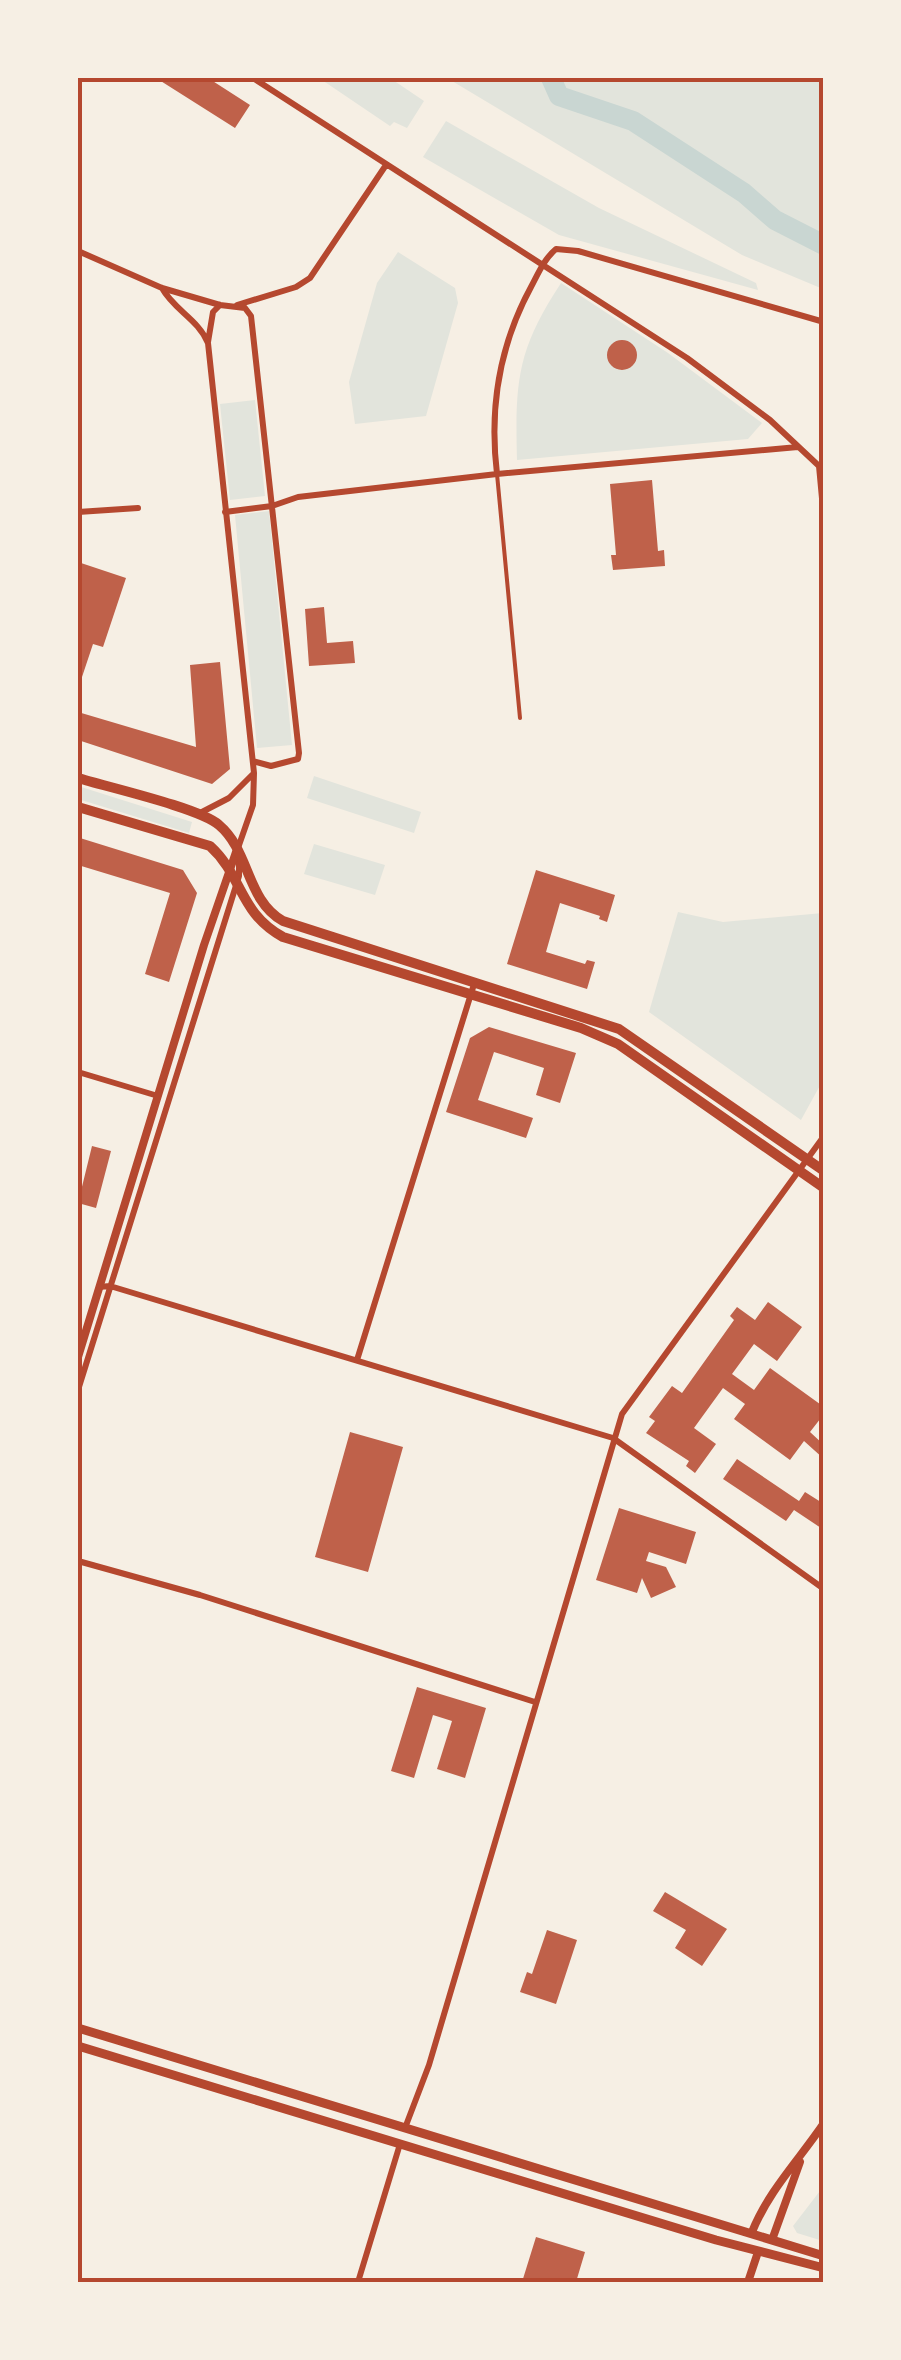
<svg xmlns="http://www.w3.org/2000/svg" width="901" height="2360" font-family="Barlow,sans-serif">
  <rect width="100%" height="100%" fill="#f6efe4"/>
  <path fill="#e2e4dc" d="M 319,78 L 390,78 L 424,101 L 407,128 L 394,122 L 390,126 Z
    M 447,78 L 823,78 L 823,289 L 742,255 Z
    M 446,121 L 599,208 L 756,283 L 758,290 L 559,235 L 423,157 Z
    M 398,252 L 455,288 L 458,303 L 426,416 L 355,424 L 349,382 L 377,283 Z
    M 561,283 L 668,353 L 762,423 L 748,439 L 517,460 C 515,381 517,350 561,283 Z
    M 255,400 L 265,496 L 230,500 L 220,404 Z
    M 269,511 L 292,745 L 257,748 L 235,515 Z
    M 314,776 L 421,812 L 414,833 L 307,798 Z
    M 78,786 L 192,822 L 189,833 L 78,799 Z
    M 314,844 L 385,865 L 375,895 L 304,874 Z
    M 678,912 L 723,922 L 823,913 L 823,1080 L 801,1120 L 649,1012 Z
    M 823,2187 L 823,2241 L 797,2233 L 793,2226 Z"/>
  <g fill="none" stroke-linecap="round" stroke-linejoin="round">
    <path stroke="#c9d6d2" stroke-width="20" d="M 551,78 L 559,96 L 633,121 L 744,193 L 775,220 L 824,245"/>
  </g>
  <path fill="#bf614a" d="M 156,78 L 208,78 L 250,105 L 235,128 Z
    M607 355a15 15 0 1 1 30 0a15 15 0 1 1-30 0Z
    M 652,480 L 658,551 L 664,550 L 665,566 L 613,570 L 611,555 L 616,555 L 610,484 Z
    M 78,562 L 126,578 L 103,647 L 93,644 L 78,689 Z
    M 324,607 L 327,643 L 353,641 L 355,663 L 309,666 L 305,609 Z
    M 220,662 L 230,769 L 212,784 L 78,740 L 78,712 L 196,747 L 190,665 Z
    M 80,838 L 183,870 L 197,893 L 169,982 L 145,974 L 170,893 L 78,865 Z
    M 536,870 L 615,895 L 607,922 L 599,919 L 600,916 L 560,903 L 546,952 L 585,964 L 587,960 L 595,962 L 587,989 L 507,964 Z
    M 489,1027 L 576,1053 L 560,1103 L 536,1095 L 544,1068 L 494,1052 L 478,1100 L 533,1118 L 526,1138 L 446,1112 L 470,1038 Z
    M 92,1146 L 111,1151 L 96,1208 L 78,1203 Z
    M 768,1302 L 802,1327 L 777,1361 L 754,1344 L 732,1374 L 754,1390 L 770,1368 L 824,1407 L 824,1414 L 810,1432 L 824,1445 L 824,1459 L 804,1441 L 790,1460 L 734,1419 L 745,1404 L 723,1388 L 694,1428 L 716,1444 L 695,1473 L 686,1466 L 689,1461 L 646,1433 L 655,1421 L 649,1417 L 672,1386 L 682,1393 L 734,1320 L 730,1316 L 737,1307 L 755,1320 Z
    M 350,1432 L 403,1447 L 368,1572 L 315,1557 Z
    M 737,1459 L 799,1501 L 805,1492 L 824,1504 L 824,1530 L 794,1510 L 786,1521 L 723,1479 Z
    M 619,1508 L 696,1532 L 686,1564 L 649,1552 L 646,1561 L 666,1567 L 676,1587 L 651,1598 L 642,1578 L 637,1593 L 596,1580 Z
    M 417,1687 L 486,1708 L 465,1778 L 437,1769 L 452,1721 L 433,1715 L 414,1778 L 391,1771 Z
    M 665,1892 L 727,1929 L 702,1966 L 675,1948 L 686,1930 L 653,1911 Z
    M 547,1930 L 577,1940 L 556,2004 L 520,1992 L 527,1972 L 532,1974 Z
    M 536,2237 L 585,2252 L 576,2282 L 522,2282 Z"/>
  <g fill="none" stroke-linecap="round" stroke-linejoin="round">
    <path stroke="#b5482f" stroke-width="4" d="M 497,474 L 520,718"/>
    <path stroke="#b5482f" stroke-width="6" d="M 253,78 L 687,358 L 770,420 L 819,466 L 824,520
      M 78,251 L 162,288 L 220,305 L 245,308 L 251,316 L 299,753 L 298,759 L 271,766 L 253,761
      M 162,288 C 174,310 198,319 208,343 L 254,773 L 253,805 L 238,848
      M 237,305 L 296,287 L 310,278 L 386,165
      M 208,342 L 213,312 L 220,305
      M 497,474 C 489,408 499,346 531,287 C 538,274 544,259 556,249 L 578,251 L 824,322
      M 78,512 L 138,508
      M 225,512 L 272,506 L 298,497 L 497,474 L 798,447
      M 200,813 L 229,798 L 253,774
      M 78,1072 L 158,1096
      M 99,1287 L 110,1286 L 613,1438 L 824,1589
      M 357,1360 L 475,981
      M 78,1390 L 239,876 L 239,860
      M 78,1561 L 200,1595 L 535,1702
      M 405,2128 L 429,2065 L 622,1414 L 824,1136
      M 358,2282 L 400,2144"/>
    <path stroke="#b5482f" stroke-width="8" d="M 78,1357 L 204,945 L 236,852
      M 752,2232 C 769,2190 799,2160 824,2123
      M 772,2240 L 800,2162
      M 748,2282 L 758,2252"/>
    <path stroke="#b5482f" stroke-width="9" d="M 78,2028 L 824,2256
      M 78,2046 L 716,2240 L 824,2268"/>
    <path stroke="#b5482f" stroke-width="10" d="M 78,778 C 107,787 200,808 219,825 C 250,851 246,900 283,921 L 619,1029 L 824,1171
      M 78,807 L 210,846 C 243,876 239,913 283,937 L 581,1028 L 618,1044 L 824,1188"/>
  </g>
  <rect width="901" height="2360" fill="none" stroke="#f6efe4" stroke-width="160"/>
  <rect x="80" y="80" width="741" height="2200" fill="none" stroke="#b5482f" stroke-width="4"/>
</svg>
